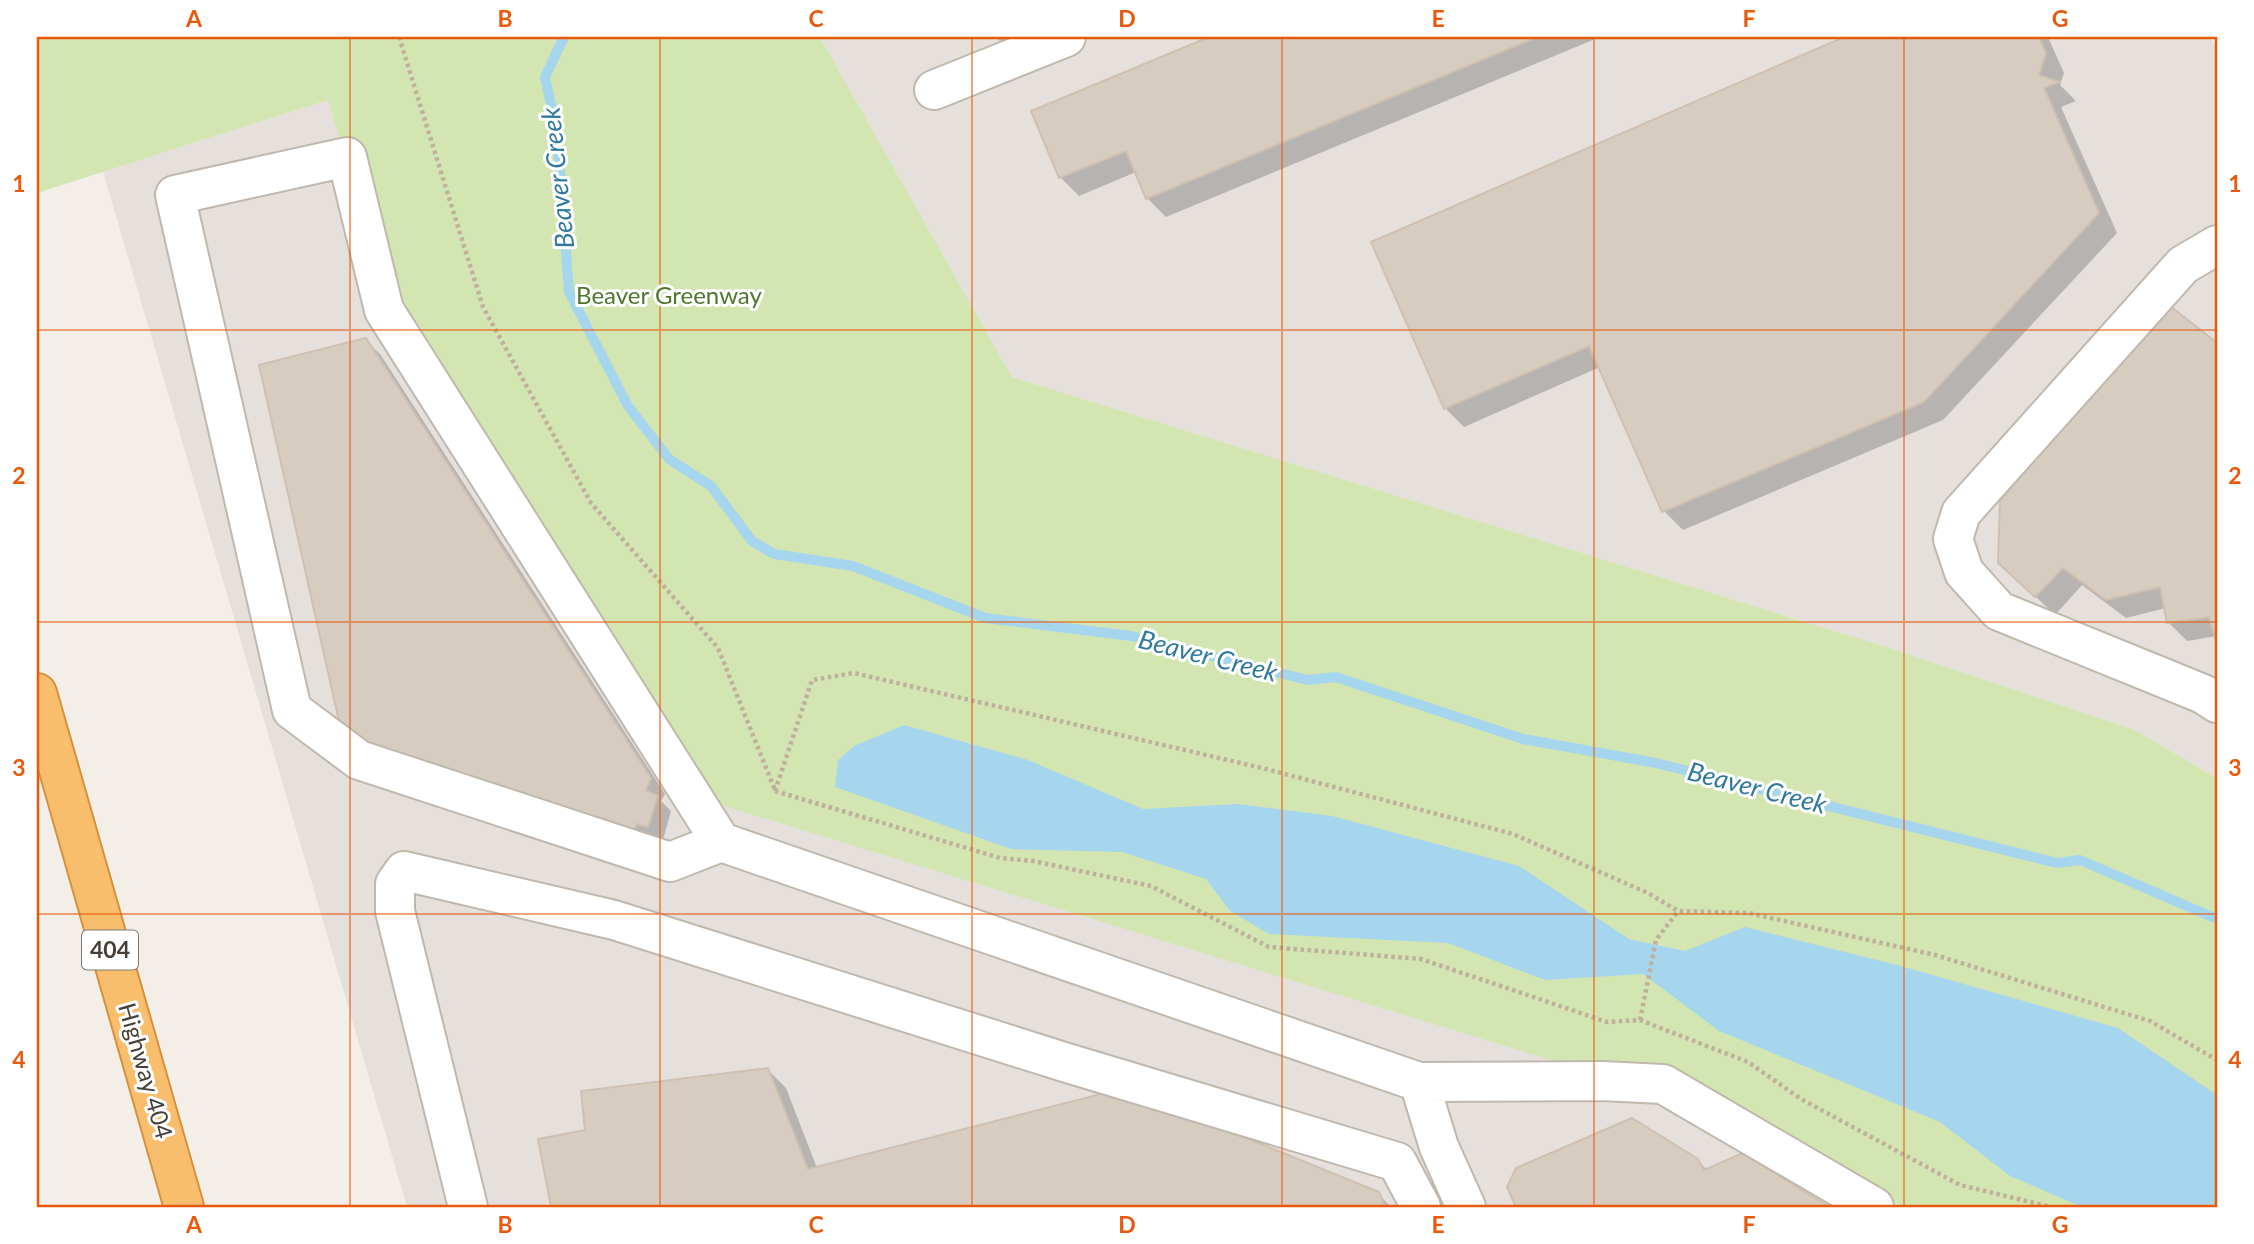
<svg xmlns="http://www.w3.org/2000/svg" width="2254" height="1244" font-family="Lato,sans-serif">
  <rect width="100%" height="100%" fill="#f3efe8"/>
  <path fill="#e5e0dc" d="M 820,37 L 2210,37 L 2217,49 L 2217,778 L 2135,730 L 1890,648 L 1012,377 Z
    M 328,100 L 412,382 L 1766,1126 L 1903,1207 L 407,1207 L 103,172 Z"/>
  <path fill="#d3e6b2" d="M 37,37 L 820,37 L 1012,377 L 1890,648 L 2135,730 L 2217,778 L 2217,1207 L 1903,1207 L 1766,1126 L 708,801 L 412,382 L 328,100 L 37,193 Z"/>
  <path fill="#a6d6ed" d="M 904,725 L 1028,760 L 1143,809 L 1238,804 L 1332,816 L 1519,866 L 1629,939 L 1685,951 L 1745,927 L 1901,966 L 2118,1028 L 2217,1095 L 2217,1207 L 2082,1207 L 2010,1176 L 1940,1122 L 1719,1031 L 1643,974 L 1545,980 L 1448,943 L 1269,934 L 1230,911 L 1206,879 L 1122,852 L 1011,849 L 835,787 L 838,760 L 854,746 Z"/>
  <path fill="#0003" d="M 995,37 L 1010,37 L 1000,41 Z
    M 1214,37 L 1600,37 L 1166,217 L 1147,198 L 1136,172 L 1079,196 L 1060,177 L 1033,112 Z
    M 1849,37 L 2048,37 L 2064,73 L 2060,85 L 2076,101 L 2061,107 L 2117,233 L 1943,420 L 1683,530 L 1664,511 L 1600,367 L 1464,427 L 1445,408 L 1373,243 Z
    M 2170,307 L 2217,345 L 2217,638 L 2217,636 L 2187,641 L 2168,622 L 2166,608 L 2126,618 L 2082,585 L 2055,615 L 2019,581 Z
    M 365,340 L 380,354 L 665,794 L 661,801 L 671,811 L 663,840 L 372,760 Z
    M 767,1069 L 786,1088 L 817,1168 L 1378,1194 L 1391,1207 L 552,1207 L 540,1141 L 587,1132 Z
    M 1743,1155 L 1826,1207 L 1518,1207 L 1509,1187 L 1697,1160 L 1708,1171 Z"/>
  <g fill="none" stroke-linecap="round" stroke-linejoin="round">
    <path stroke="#a6d6ed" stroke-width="10" d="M 564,37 L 545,77 L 557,133 L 569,292 L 628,406 L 669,459 L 711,486 L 752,541 L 774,554 L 853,566 L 985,618 L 1131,636 L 1308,680 L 1336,677 L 1523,739 L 1656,763 L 2057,863 L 2080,860 L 2217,919"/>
  </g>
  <path fill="#d7ccc0" stroke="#cfc0b1" stroke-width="2" d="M 1209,37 L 1537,37 L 1146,199 L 1126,151 L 1059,178 L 1031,111 Z
    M 1844,37 L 2039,37 L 2046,53 L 2039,75 L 2059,82 L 2044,88 L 2099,213 L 1924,402 L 1662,512 L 1589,346 L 1444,409 L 1371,242 Z
    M 2169,305 L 2217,343 L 2216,641 L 2209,617 L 2167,623 L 2160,587 L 2106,600 L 2063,568 L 2035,597 L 1998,563 L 2000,500 Z
    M 366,338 L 651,778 L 646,790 L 658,796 L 648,827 L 637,824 L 632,836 L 355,746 L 341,730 L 259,365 Z
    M 768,1068 L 808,1169 L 1124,1088 L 1379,1192 L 1385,1207 L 551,1207 L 538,1139 L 585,1130 L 581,1091 Z
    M 1632,1118 L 1698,1159 L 1704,1170 L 1743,1153 L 1829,1207 L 1516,1207 L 1507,1187 L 1516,1168 Z"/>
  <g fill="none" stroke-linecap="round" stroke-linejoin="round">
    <defs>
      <path id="minor" d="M 934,90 L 1066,37
        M 2217,245 L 2183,265 L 1961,513 L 1953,539 L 1964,572 L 1999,611 L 2203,694 L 2217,703
        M 721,842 L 670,862 L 359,760 L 292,710 L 175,195 L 347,157 L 384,310 L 721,842 L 1419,1082 L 1439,1147 L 1466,1207
        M 1419,1082 L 1602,1081 L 1663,1084 L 1874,1207
        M 468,1207 L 395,911 L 395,884 L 404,871 L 614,920 L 1064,1062 L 1397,1162 L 1421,1207"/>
      <path id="highway" d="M 37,693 L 184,1207"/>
    </defs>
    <use href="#minor" stroke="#c1b8ad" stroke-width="42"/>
    <use href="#highway" stroke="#d7913d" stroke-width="42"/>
    <path stroke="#bfb09c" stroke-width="4.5" stroke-dasharray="3.5 3.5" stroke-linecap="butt" d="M 399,37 L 483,307 L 591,503 L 718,648 L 775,790
      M 775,791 L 812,680 L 854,673 L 1262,768 L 1513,834 L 1648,893 L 1678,911 L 1749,913 L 1935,955 L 2150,1021 L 2217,1060
      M 775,791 L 1000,858 L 1033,861 L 1151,886 L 1269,947 L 1421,959 L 1607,1022 L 1640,1020 L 1748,1062 L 1801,1099 L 1960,1185 L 2051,1207
      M 1640,1020 L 1656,940 L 1678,911"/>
    <use href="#minor" stroke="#fff" stroke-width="38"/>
    <use href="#highway" stroke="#f8be6e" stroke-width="38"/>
  </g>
  <path fill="none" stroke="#e8590c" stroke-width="2" stroke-opacity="0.55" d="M 350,37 L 350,1207M 660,37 L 660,1207M 972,37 L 972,1207M 1282,37 L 1282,1207M 1594,37 L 1594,1207M 1904,37 L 1904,1207M 37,330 L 2217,330M 37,622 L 2217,622M 37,914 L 2217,914"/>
  <g text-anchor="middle" stroke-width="6" stroke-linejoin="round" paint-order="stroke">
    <rect fill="#fff" stroke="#7e7973" stroke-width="2" x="82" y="930.5" width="56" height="39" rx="5"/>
    <g font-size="23" font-weight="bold" fill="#463f37">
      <text x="110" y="958">404</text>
    </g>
    <g font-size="24" fill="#4e762c" stroke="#fff">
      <text x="669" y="304">Beaver Greenway</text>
    </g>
    <g font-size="24" fill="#463f37" stroke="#fff">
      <text transform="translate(145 1071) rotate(74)" y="8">Highway 404</text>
    </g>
    <g font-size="26" font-style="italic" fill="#30799e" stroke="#fff">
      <text transform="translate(558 178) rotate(-96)" y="9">Beaver Creek</text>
      <text transform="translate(1208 656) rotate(14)" y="9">Beaver Creek</text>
      <text transform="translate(1757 788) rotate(14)" y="9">Beaver Creek</text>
    </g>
  </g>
  <rect width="2254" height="1244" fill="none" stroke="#ffffff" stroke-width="77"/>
  <rect x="38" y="38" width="2178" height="1168" fill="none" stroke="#e8590c" stroke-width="2.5"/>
  <g font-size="23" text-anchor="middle" font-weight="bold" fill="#e8590c">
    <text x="194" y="27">A</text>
    <text x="505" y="27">B</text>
    <text x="816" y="27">C</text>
    <text x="1127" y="27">D</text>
    <text x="1438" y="27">E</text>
    <text x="1749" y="27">F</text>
    <text x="2060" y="27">G</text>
    <text x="19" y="192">1</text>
    <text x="2235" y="192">1</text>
    <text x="19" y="484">2</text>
    <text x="2235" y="484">2</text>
    <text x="19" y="776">3</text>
    <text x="2235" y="776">3</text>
    <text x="19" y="1068">4</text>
    <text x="2235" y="1068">4</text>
    <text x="194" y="1233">A</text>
    <text x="505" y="1233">B</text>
    <text x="816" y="1233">C</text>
    <text x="1127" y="1233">D</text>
    <text x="1438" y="1233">E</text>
    <text x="1749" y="1233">F</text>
    <text x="2060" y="1233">G</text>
  </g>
</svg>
